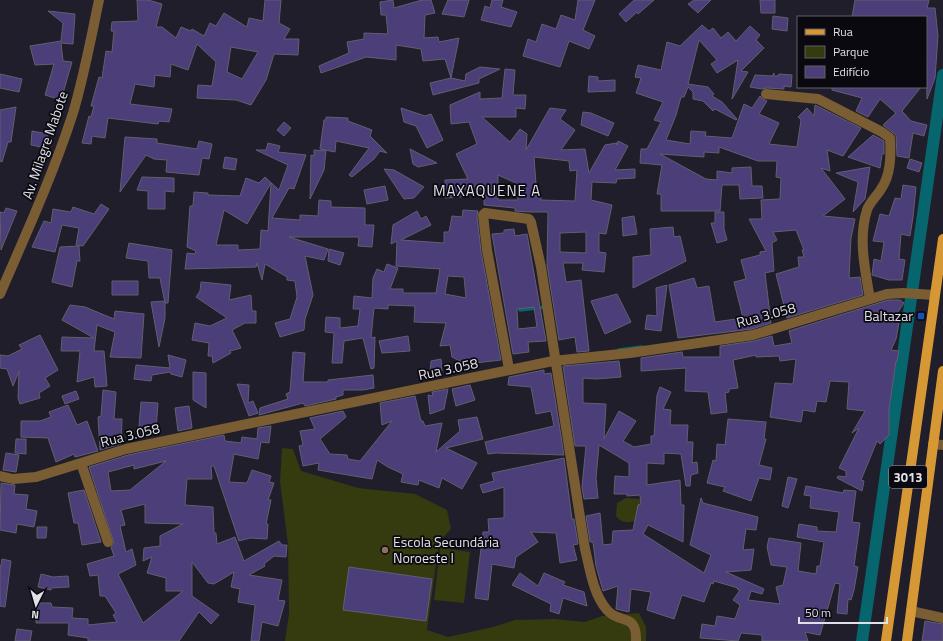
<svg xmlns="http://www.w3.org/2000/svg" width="943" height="641" font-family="'Titillium Web',sans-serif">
  <rect width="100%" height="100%" fill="#201e2b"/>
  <path fill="#353a0f" d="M 282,448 L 293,449 L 301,471 L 358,488 L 415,494 L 447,510 L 451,529 L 439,542 L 427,630 L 448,637 L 493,627 L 515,620 L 554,619 L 585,622 L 602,616 L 639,613 L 646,627 L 646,641 L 285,641 L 289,614 L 288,544 L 280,482 Z
    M 626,498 L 640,499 L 642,503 L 635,521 C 628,523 621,523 616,516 L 617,503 Z
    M 440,548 L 470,552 L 464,603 L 434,600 Z"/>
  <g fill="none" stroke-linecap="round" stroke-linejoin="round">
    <path stroke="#07656d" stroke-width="3.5" d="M 519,304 L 520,310 L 546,307
      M 619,350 L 642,347"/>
    <path stroke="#07656d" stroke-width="12" d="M 862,641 L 943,75"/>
  </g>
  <path fill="#4b3e79" stroke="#615f6f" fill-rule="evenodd" d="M 137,0 L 148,0 L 162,4 L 156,27 L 162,27 L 176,38 L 181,27 L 191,31 L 192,29 L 204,36 L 210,23 L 216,26 L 224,13 L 247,27 L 249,18 L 263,21 L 265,0 L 281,0 L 279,23 L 290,29 L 284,39 L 299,39 L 298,55 L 274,54 L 266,80 L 251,105 L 236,100 L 197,98 L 198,85 L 212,86 L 216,62 L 197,44 L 188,70 L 171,64 L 170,77 L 155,75 L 154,87 L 135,84 L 130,104 L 172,109 L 169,122 L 159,121 L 158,124 L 108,118 L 105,138 L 92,136 L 91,144 L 82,143 L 89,116 L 91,117 L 94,106 L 91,106 L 99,77 L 102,78 L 106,51 L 112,52 L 114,31 L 111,31 L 112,22 L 138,21 ZM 231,47 L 258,52 L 242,79 L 227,72 Z
    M 393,0 L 394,8 L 422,0 L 431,0 L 435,13 L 425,15 L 424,38 L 438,37 L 439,42 L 459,38 L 451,78 L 465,81 L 466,74 L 480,67 L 500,69 L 479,79 L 479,83 L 433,95 L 430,83 L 451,78 L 445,59 L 423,61 L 421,49 L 396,45 L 396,60 L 366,57 L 321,73 L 319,66 L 349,53 L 347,42 L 364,39 L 364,33 L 388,34 L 386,15 L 381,15 L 380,2 Z
    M 448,0 L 469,0 L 464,17 L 442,14 Z
    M 492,0 L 503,0 L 501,7 L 517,12 L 511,27 L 481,20 L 485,6 L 490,8 Z
    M 578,0 L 595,0 L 583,30 L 595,36 L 589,49 L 569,41 L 560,67 L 523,56 L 528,39 L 536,42 L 542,24 L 556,29 L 561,15 L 575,20 Z
    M 634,0 L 654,0 L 638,14 L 637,12 L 626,22 L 619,14 Z
    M 694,0 L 711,0 L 698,13 L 688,4 Z
    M 760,0 L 775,0 L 775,13 L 761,13 Z
    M 855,0 L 929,0 L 927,8 L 935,8 L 938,36 L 935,78 L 927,99 L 926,17 L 852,17 Z
    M 48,11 L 75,14 L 73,44 L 61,43 L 63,61 L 72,62 L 61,100 L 45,95 L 54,64 L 35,65 L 30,46 L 61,41 L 63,23 Z
    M 773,16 L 788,18 L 787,31 L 772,29 Z
    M 702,25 L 709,31 L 713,28 L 721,38 L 728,32 L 736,41 L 750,26 L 760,35 L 756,40 L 764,48 L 741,71 L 748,72 L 732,99 L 738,60 L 717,73 L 711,64 L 717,60 L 699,40 L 688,84 L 708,87 L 714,94 L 712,96 L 722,102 L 737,119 L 736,120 L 715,109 L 713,111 L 703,101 L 693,99 L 693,92 L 688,87 L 684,97 L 681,97 L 676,115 L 666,140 L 690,144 L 691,131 L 706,132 L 705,136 L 732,138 L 744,104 L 752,108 L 760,96 L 763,99 L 767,101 L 759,114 L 779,123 L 769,144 L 797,147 L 801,120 L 798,117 L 807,108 L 814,116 L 815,105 L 861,128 L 843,156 L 827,150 L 830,171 L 821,168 L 845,199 L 823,216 L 855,219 L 851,238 L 849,278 L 860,277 L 863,295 L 787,318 L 776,274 L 799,267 L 798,257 L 804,257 L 802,250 L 804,250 L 796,230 L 773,232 L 777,240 L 772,243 L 774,271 L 765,273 L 771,323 L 752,329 L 678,338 L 669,285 L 694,278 L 697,288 L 709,286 L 715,322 L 743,318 L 734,282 L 746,279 L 741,260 L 760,255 L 760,252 L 766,251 L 749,219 L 762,219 L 761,200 L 780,199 L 781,178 L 776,177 L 777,161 L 758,161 L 719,147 L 719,153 L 704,152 L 704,157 L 660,154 L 706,179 L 717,180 L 717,171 L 732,173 L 732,168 L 751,167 L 752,186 L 762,186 L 763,198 L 740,199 L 739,185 L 722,185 L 720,211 L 661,211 L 661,194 L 657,194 L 662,165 L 640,163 L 641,149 L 647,149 L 661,122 L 654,120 L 663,102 L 636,93 L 641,78 L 635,77 L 638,65 L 661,70 L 667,42 L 680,46 Z
    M 505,69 L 515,70 L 513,95 L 526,95 L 525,109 L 516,108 L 516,117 L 482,117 L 510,142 L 520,129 L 527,134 L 526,150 L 550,108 L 566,110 L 560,119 L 575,130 L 561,150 L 585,149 L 589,173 L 605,145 L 617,143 L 617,145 L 618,141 L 628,146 L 615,170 L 635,169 L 635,178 L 617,179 L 616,183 L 592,182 L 591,200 L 612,205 L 606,234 L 599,233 L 599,252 L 606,253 L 604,272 L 582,270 L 583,263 L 563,263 L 566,282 L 581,280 L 589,351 L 577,352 L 575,337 L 559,340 L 547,265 L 548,212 L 529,212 L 515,211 L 515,208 L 484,205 L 484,189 L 461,189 L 461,197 L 445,198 L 445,180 L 468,179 L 456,154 L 477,144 L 469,122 L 451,124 L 450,105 L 480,92 L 480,99 L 502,98 ZM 534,157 L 569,161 L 570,171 L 577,170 L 575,201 L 541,200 L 541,197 L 537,197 ZM 498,175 L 516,183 L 518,200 L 498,200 ZM 586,232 L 586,253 L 560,252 L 560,233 Z
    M 774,73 L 774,76 L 778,76 L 779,74 L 792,75 L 791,87 L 784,86 L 784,89 L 767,88 L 762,89 L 750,87 L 755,75 L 772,76 Z
    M 0,74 L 22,79 L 19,92 L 0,88 Z
    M 589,76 L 598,77 L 598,81 L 615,80 L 615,91 L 588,92 Z
    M 832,87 L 921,87 L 902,111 L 911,121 L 927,125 L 924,136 L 913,133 L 909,158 L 897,156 L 896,135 L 883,125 L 896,113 L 880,99 L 868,117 L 856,111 L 862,98 L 832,90 Z
    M 16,107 L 11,142 L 8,142 L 2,162 L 0,161 L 0,110 Z
    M 401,108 L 425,116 L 431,114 L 443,140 L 427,148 L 416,126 L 404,122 Z
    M 583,112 L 591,113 L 614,123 L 608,136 L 581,125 Z
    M 326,117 L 348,118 L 348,121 L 372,130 L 370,136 L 387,153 L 380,151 L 374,159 L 352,177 L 349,175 L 369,148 L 336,141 L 335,152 L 320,149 L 324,120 L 326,120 Z
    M 284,122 L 291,128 L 284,136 L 277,130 Z
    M 32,131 L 48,134 L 46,148 L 31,145 Z
    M 873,135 L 884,141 L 884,154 L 882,154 L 880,168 L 848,157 Z
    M 125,137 L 157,139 L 157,143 L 197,149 L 199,141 L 212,144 L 209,159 L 202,158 L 199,175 L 166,172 L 167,160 L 154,159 L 146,155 L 120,192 Z
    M 268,143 L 280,146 L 278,152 L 306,155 L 294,189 L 289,188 L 272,218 L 300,220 L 300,215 L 318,216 L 319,200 L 331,201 L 331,207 L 365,208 L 365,225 L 374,225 L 372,247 L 358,246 L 359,237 L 289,237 L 328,249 L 324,260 L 305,256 L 313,295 L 305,319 L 304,330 L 280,337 L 275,323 L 290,319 L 297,297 L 295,281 L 287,280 L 287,277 L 265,264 L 262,280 L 257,263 L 256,267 L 185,269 L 187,253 L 195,254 L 196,251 L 187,247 L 190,206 L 193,206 L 194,192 L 208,193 L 208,195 L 240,196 L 246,178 L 259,183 L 265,177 L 279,190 L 288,165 L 256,150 L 266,150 ZM 271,183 L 268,231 L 261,230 L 260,249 L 238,250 L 238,245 L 216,245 L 224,210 L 247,224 Z
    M 410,149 L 437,163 L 418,167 L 413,164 Z
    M 314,150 L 326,151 L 324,170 L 310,199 L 311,155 L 314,156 Z
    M 225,157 L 237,159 L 235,170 L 223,168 Z
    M 910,159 L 922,163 L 919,172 L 907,168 Z
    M 870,167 L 865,199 L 853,212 L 858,182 L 836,173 Z
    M 384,169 L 394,170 L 424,187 L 414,198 L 404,199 Z
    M 142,177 L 174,178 L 174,192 L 165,191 L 165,209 L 148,209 L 148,191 L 137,190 Z
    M 903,185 L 916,187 L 913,217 L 910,236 L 901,234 L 899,259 L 905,260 L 902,280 L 889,280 L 872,275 L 874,259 L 881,261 L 884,242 L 873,241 L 880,214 L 889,216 L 895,198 L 901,199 Z
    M 385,186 L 388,200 L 367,204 L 364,190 Z
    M 101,204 L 109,209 L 83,246 L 76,245 L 79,228 L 62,225 L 55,252 L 32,247 L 44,221 L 51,223 L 53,209 L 71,212 L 73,207 L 94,214 Z
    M 6,208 L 17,211 L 1,250 L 0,212 L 4,213 Z
    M 463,210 L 478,211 L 477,216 L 481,251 L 501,360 L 466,364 L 452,357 L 450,345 L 440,346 L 446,323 L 414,322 L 415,306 L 388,305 L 388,309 L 374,308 L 371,338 L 375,337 L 374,368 L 371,369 L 363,338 L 344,341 L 342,363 L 332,363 L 334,333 L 325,332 L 326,317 L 340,318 L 340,328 L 358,326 L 360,309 L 353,309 L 354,296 L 372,298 L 373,278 L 377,269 L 384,272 L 387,264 L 398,268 L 390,289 L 403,289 L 403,293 L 436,293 L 440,269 L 396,266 L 397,241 L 391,244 L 393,225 L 417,211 L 421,219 L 426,216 L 431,225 L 401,240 L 444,243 L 444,232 L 449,232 L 452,216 L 462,217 ZM 448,276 L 464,277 L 466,298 L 445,294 Z
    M 715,212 L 724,212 L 724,229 L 727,240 L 717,243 L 711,223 L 715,223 Z
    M 634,216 L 637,234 L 623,236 L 622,218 Z
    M 673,227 L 674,237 L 680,236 L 686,261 L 633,288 L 633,257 L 651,255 L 650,229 Z
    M 514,229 L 515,236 L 527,234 L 546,341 L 528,342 L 529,352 L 513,354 L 492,234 L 504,233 L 504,230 ZM 534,307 L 537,327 L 518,329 L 517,309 Z
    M 129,243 L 172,250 L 168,303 L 165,303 L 160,278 L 149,278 L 148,261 L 126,258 Z
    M 79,246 L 80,261 L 77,261 L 72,287 L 52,282 L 60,247 Z
    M 329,249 L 344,253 L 340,265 L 328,261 Z
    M 112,281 L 138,281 L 138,295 L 112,295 Z
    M 201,282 L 231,285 L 229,300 L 251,295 L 252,311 L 256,311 L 256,323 L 245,323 L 232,330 L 241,348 L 230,351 L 231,353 L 213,363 L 212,356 L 208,356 L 209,343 L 192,340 L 195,323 L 210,326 L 227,318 L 196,297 L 200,291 Z
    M 667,285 L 661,331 L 645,329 L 647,315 L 657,316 L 656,288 Z
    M 617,294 L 631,322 L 605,334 L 591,301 Z
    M 888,300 L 900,300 L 904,303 L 891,322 L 899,323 L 896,339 L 891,350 L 899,351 L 897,361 L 896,361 L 889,409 L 889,435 L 880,444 L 877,441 L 861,480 L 864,481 L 862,491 L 837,478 L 838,476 L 846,477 L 846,471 L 839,468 L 859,428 L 852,433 L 865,411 L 847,409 L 849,382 L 830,381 L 826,402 L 817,401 L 815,412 L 803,410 L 801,422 L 770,417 L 775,383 L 793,384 L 796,359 L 780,361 L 779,356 L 756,357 L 756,355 L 733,360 L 738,388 L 729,389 L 729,392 L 725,393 L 727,412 L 711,414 L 708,392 L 685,391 L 686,368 L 641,371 L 641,358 L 682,352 L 683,357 L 720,357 L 720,346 L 754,341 L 772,336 L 774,346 L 792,343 L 789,331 Z
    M 165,301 L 165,318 L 159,347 L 151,302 Z
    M 70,305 L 85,307 L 114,319 L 115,311 L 144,314 L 141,358 L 110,357 L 115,332 L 97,325 L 94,351 L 104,351 L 107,386 L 95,387 L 94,377 L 77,382 L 80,351 L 61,351 L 62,337 L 94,338 L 62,320 Z
    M 40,335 L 58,370 L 45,378 L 50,386 L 39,393 L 40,398 L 20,404 L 18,398 L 19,371 L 13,386 L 7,369 L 0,368 L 0,355 L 8,356 L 22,349 L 19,345 Z
    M 408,336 L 410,351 L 382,353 L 379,341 Z
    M 293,352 L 305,353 L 303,382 L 328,382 L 328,380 L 373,375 L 374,388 L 363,390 L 343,390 L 343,395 L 336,397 L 336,399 L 305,406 L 303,403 L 259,415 L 260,408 L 288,399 L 286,394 L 290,392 Z
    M 168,355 L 186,360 L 182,377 L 171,374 L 170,372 L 152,375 L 151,381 L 134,379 L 136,365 L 170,368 Z
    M 441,359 L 442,371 L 430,372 L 431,361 Z
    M 619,361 L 621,377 L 596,379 L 583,378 L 583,403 L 606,404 L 604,439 L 619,411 L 636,421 L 623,441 L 634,447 L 651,444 L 651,436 L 654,436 L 657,395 L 660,387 L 671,392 L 663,409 L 671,410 L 670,425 L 688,425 L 687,442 L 693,442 L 692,463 L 697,462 L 698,473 L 691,475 L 690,486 L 686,486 L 681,454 L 664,453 L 664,464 L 647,463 L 647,485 L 680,480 L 681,505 L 684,505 L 683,542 L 648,525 L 643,534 L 704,573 L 711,555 L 690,545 L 701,498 L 703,503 L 758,517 L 756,530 L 746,529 L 743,550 L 754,549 L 751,570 L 726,572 L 764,589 L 762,594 L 751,591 L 748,600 L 780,604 L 776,587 L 783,585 L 787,567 L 771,565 L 767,547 L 769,538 L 801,543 L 798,571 L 816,574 L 817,566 L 820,566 L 824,542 L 797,537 L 799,524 L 817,527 L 817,531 L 836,532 L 839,512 L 810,508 L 811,496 L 804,495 L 806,486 L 843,493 L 844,490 L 856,491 L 852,522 L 860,523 L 854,566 L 858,567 L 854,590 L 851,600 L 848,599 L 847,614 L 837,613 L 840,584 L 835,583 L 820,635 L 805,632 L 808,641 L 762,641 L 762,635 L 741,633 L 738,641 L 700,638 L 702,624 L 715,626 L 717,616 L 735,619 L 740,605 L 733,600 L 740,590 L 737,589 L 738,588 L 714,581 L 713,584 L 711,583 L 704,602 L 682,595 L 674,619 L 647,610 L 651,592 L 631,589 L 629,612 L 616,609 L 618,586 L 603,591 L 596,566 L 593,542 L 590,542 L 586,516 L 600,513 L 603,545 L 612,544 L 613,531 L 633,530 L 638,505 L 641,504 L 640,495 L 627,496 L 627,494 L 614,494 L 615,476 L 629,477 L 629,463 L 599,445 L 596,478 L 598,498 L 584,499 L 582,487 L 586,446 L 575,446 L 563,366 Z
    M 544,370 L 544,374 L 551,373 L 564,455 L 496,453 L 488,454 L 485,442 L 554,426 L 551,411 L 536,414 L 531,387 L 508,385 L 509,377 Z
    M 193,372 L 206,373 L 206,408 L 193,400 Z
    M 237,384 L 249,385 L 248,403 L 253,401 L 258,413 L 249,416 Z
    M 470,385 L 475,400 L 456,406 L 452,389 Z
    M 448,389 L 444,409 L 430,414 L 428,395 L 433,396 L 432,392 Z
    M 103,390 L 116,392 L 114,419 L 122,419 L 121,444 L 100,450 L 98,417 L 101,416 Z
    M 76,391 L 79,399 L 65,404 L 62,396 Z
    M 415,396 L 421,421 L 423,421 L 425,426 L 442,423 L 436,452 L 460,431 L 458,420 L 477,417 L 483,439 L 446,448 L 477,463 L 462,489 L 442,478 L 439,488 L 419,480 L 418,485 L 401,482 L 403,474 L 388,467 L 377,460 L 372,479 L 318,470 L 319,463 L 303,466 L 299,446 L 303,445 L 300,431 L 315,429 L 310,418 L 343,411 L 346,417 L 320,439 L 330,454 L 347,455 L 348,459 L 360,461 L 392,421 L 382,425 L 380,403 Z
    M 141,402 L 158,403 L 156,429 L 140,428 L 139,426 Z
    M 68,405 L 77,425 L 87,421 L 98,451 L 75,457 L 74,454 L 56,462 L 48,438 L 21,437 L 21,421 L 40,421 L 51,417 L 49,412 Z
    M 189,406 L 192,428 L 178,431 L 175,408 Z
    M 728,419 L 766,422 L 764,439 L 766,439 L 759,465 L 772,468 L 770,480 L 759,478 L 751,501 L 723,491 L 725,487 L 707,483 L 713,460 L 716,461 L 717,444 L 725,445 Z
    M 271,426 L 269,443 L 261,442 L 258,459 L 234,454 L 229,482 L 247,483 L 252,470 L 271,476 L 269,482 L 274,483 L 268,500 L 271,500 L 266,524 L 268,524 L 267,539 L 250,538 L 239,541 L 214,466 L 211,466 L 212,479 L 187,479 L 185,505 L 213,507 L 214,533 L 216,533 L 217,544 L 235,537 L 244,561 L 279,541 L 282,545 L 287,545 L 286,557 L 274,556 L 264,564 L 265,566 L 249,575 L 282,580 L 278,600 L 285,601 L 278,626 L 262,622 L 259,641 L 251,641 L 255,605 L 238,602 L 240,589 L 231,587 L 234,572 L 214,584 L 208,583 L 192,562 L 192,596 L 219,615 L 211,624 L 199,612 L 179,641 L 88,641 L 88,638 L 68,635 L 69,623 L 36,623 L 37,603 L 51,603 L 52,607 L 73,608 L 72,618 L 88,619 L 88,625 L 117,622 L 113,615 L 116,613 L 105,596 L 100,596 L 98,575 L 90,576 L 87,564 L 114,556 L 111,547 L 114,543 L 89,467 L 128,455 L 224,435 L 225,441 L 241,443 L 242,437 L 257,439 L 258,428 ZM 166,461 L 130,490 L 111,491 L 108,472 L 134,465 L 134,469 ZM 145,504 L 145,523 L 183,524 L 160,536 L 160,546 L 144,548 L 143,561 L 152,557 L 147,573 L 166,578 L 166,591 L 183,591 L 143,623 L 118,574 L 136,565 L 132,549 L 126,552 L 120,526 L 125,525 L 121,510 Z
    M 16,439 L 26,439 L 26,454 L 15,453 Z
    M 6,453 L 19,455 L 16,472 L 3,470 Z
    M 564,458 L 572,519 L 574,519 L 578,544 L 573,545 L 577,560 L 560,563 L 556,533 L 531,532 L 538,542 L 516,557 L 514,568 L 492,564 L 488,600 L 475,598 L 483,532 L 489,532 L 488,519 L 504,518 L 504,487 L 483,493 L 480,485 L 494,481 L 492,473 Z
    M 788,477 L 797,479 L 788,508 L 782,506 Z
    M 1,483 L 15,485 L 14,494 L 28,495 L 26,509 L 37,511 L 34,527 L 17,524 L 16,533 L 0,530 Z
    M 84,490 L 101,542 L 82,545 L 78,523 L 74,523 L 68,493 Z
    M 37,527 L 47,527 L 46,538 L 37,538 Z
    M 2,559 L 11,561 L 5,607 L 0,606 L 0,565 L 1,566 Z
    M 349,567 L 432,579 L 426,621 L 343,610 Z
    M 520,573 L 538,586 L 544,573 L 565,582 L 563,585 L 584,592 L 587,606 L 563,598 L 559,614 L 550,611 L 551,604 L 512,585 Z
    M 41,574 L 53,577 L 68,576 L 69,587 L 51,588 L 51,590 L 38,587 Z
    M 925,621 L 943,624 L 943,641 L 922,641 Z
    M 17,629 L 32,631 L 30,641 L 15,641 Z"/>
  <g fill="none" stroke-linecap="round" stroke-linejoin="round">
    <path stroke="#7a5d32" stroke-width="10" d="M 766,94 L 818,99 L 882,132 L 890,138 C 891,155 891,175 881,189 C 877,196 869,203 867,210 C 858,238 865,270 870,299
      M 509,369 L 487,250 L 483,215 L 485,213 L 529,219 L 531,222 L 541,267 L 585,549 C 590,569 593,594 607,610 C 620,625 637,612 636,641
      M 933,444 L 943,445
      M 81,463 L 108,542
      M 0,476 L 13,479 L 36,477 L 126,449 L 553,361 L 630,353 L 753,335 L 887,294 L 903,293 L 934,295
      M 911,611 L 943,618"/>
    <path stroke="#7a5d32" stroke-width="10" d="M 0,294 C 26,234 53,175 73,113 C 84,76 91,38 99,0"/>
    <path stroke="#d69835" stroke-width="10" d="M 886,641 L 943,239
      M 907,641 L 943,371"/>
  </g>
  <rect fill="#1a4fb4" stroke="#0a090f" stroke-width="1.5" x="917" y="312" width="8" height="8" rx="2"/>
  <circle fill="#8d6e63" stroke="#0a090f" stroke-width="1.5" cx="385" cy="550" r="4"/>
  <g text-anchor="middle" stroke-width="3.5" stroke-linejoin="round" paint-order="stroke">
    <rect fill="#0a090f" stroke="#a0a0a8" stroke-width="1" x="889" y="466" width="38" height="22" rx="3"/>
    <g font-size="13" font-weight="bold" fill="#e1e0e9">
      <text x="908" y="482">3013</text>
    </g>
    <g font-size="14" fill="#e1e0e9" stroke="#0a090f">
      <text transform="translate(45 145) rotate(-71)" y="5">Av. Milagre Mabote</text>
      <text transform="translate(766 315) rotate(-15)" y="5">Rua 3.058</text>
      <text transform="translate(448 369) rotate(-12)" y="5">Rua 3.058</text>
      <text transform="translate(130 435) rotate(-14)" y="5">Rua 3.058</text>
    </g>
    <g font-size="14" fill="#e1e0e9" stroke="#0a090f" text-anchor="end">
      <text x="913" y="321">Baltazar</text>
      <text x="393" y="547" text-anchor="start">Escola Secundária<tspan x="393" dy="16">Noroeste I</tspan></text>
    </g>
    <g font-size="15" letter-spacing="1" fill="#e1e0e9" stroke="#0a090f">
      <text x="487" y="196">MAXAQUENE A</text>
    </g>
  </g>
  <rect x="797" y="16" width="130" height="72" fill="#0a090f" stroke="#605f66"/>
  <rect x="805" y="29" width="20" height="6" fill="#d69835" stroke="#605f66"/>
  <text x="833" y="36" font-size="12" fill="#e1e0e9">Rua</text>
  <rect x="805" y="46" width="20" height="12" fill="#353a0f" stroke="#605f66"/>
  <text x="833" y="56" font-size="12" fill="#e1e0e9">Parque</text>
  <rect x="805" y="66" width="20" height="12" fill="#4b3e79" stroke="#605f66"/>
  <text x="833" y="76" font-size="12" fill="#e1e0e9">Edifício</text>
  <g transform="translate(36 605) rotate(185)" stroke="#0a090f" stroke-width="3" paint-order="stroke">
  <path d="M0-3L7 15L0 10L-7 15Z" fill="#e1e0e9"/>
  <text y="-6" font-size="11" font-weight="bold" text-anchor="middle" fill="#e1e0e9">N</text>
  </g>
  <path d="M799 617v6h88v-6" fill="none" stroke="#e1e0e9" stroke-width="2"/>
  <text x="805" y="617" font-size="12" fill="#e1e0e9" stroke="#0a090f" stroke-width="3" paint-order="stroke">50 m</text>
</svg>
